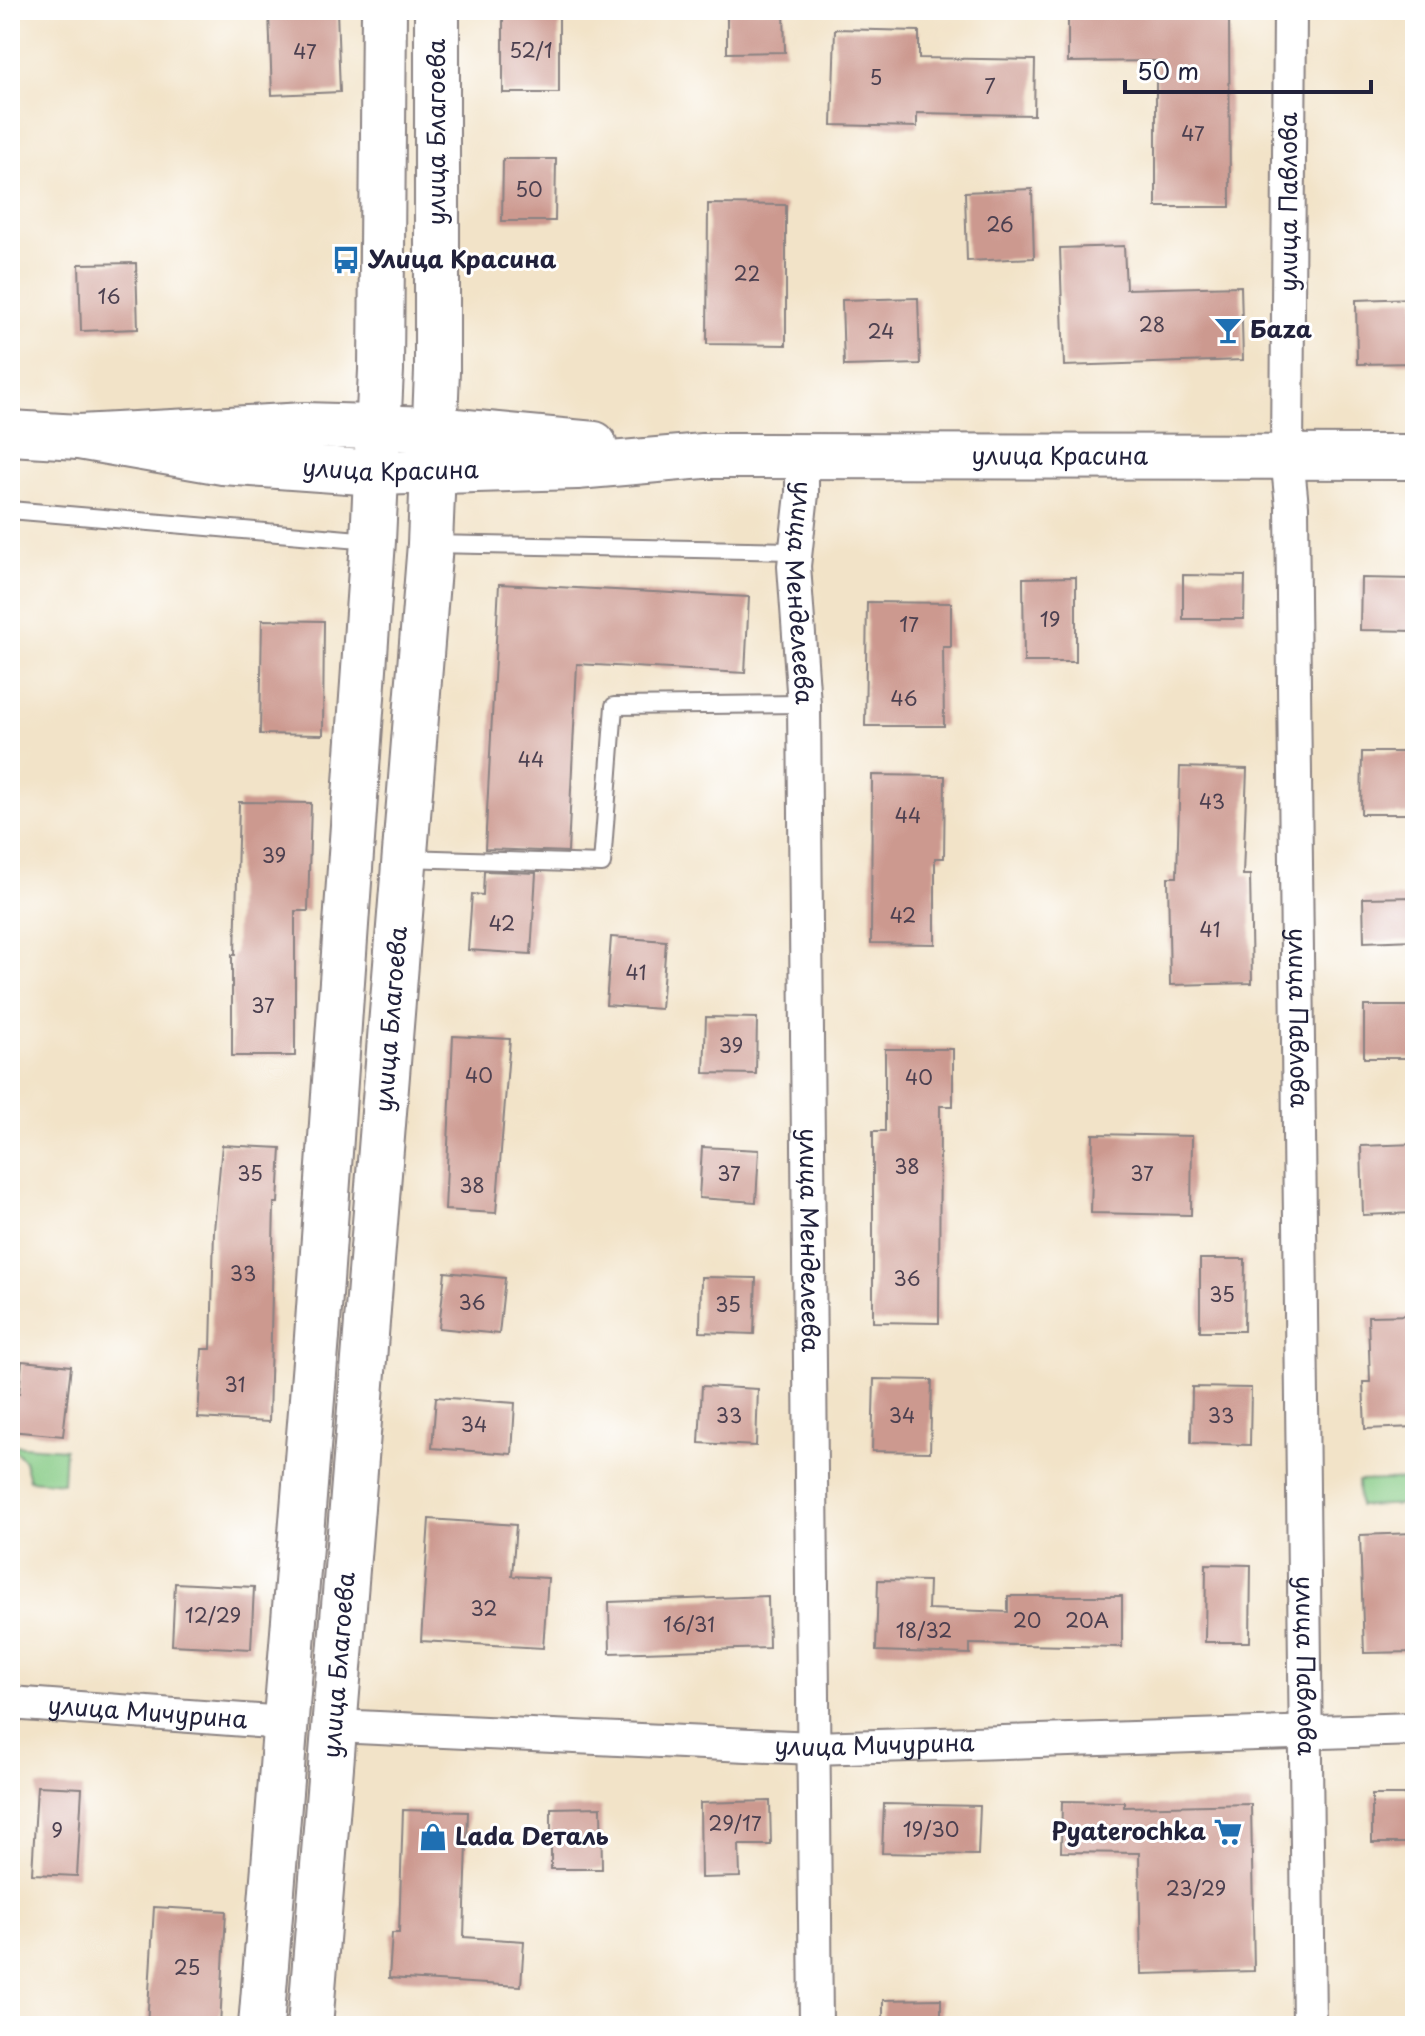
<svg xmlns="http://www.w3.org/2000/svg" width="1425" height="2036" font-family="'Playpen Sans',sans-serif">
  <rect width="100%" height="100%" fill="#fff"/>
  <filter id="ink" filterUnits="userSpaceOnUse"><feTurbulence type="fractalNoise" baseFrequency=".0125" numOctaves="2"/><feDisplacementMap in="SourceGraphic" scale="16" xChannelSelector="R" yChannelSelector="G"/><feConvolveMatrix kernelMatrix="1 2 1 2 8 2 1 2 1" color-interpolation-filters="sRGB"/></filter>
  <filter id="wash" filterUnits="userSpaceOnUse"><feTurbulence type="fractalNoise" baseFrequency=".006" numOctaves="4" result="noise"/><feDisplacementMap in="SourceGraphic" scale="32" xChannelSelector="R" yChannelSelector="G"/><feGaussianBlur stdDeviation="1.8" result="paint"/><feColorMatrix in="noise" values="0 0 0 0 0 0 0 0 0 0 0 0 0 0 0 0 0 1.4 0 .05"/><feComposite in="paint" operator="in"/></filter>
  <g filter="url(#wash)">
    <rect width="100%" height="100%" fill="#f2e3c8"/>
    <path fill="#86cb85" stroke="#547660" stroke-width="2" d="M 10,1445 L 65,1449 L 63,1483 L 29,1480 L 24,1460 Z
      M 1415,1479 L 1415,1504 L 1359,1506 L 1358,1481 Z"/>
    <g id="blocks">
      <path fill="#cc998f" d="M 337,10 L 340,92 L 272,95 L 269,12 Z
        M 503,10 L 559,10 L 559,93 L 503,93 Z
        M 727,10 L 784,10 L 785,52 L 727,53 Z
        M 1068,10 L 1229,10 L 1230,207 L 1156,207 L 1156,61 L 1068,62 Z
        M 835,29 L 919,31 L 919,58 L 1035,60 L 1034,115 L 917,113 L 917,127 L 832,125 Z
        M 503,159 L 556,159 L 555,221 L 502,221 Z
        M 1032,189 L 1034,258 L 967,261 L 965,192 Z
        M 708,204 L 786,205 L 786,345 L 707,344 Z
        M 1124,246 L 1126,289 L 1241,286 L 1243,360 L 1064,366 L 1060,248 Z
        M 136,263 L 138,329 L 81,331 L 79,264 Z
        M 918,298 L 920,364 L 844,366 L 842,300 Z
        M 1415,298 L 1415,363 L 1357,364 L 1356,300 Z
        M 1183,575 L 1245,576 L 1244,619 L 1183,619 Z
        M 1076,577 L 1076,662 L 1024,662 L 1023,578 Z
        M 1361,578 L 1415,579 L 1415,631 L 1360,630 Z
        M 499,584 L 749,597 L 745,673 L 577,664 L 568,852 L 485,849 Z
        M 867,602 L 951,603 L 951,647 L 943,647 L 944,726 L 865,726 Z
        M 262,620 L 324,621 L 323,735 L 260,734 Z
        M 1362,752 L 1415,752 L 1415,814 L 1361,814 Z
        M 1180,767 L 1247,769 L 1243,875 L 1250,875 L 1252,983 L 1170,985 L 1168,877 L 1177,877 Z
        M 872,775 L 945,776 L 944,858 L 935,858 L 935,944 L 871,943 Z
        M 239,802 L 311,803 L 308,911 L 295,911 L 295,1056 L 232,1056 L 232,955 L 235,955 Z
        M 484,871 L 536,873 L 531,954 L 468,950 L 472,894 L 483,895 Z
        M 1415,897 L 1415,940 L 1364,942 L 1363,898 Z
        M 611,937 L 666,941 L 661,1009 L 606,1005 Z
        M 1364,1006 L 1415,1006 L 1415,1058 L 1364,1058 Z
        M 706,1017 L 757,1018 L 756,1074 L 704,1073 Z
        M 453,1036 L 510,1039 L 496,1213 L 445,1210 Z
        M 885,1049 L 953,1049 L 953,1106 L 940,1106 L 939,1323 L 873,1322 L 873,1131 L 885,1131 Z
        M 1093,1134 L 1192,1136 L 1191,1215 L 1091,1213 Z
        M 1415,1144 L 1415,1213 L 1363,1215 L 1361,1146 Z
        M 222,1145 L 281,1148 L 278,1203 L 274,1203 L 269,1422 L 198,1418 L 202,1349 L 211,1349 L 214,1230 Z
        M 702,1147 L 759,1150 L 756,1202 L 699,1198 Z
        M 1200,1259 L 1245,1259 L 1244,1331 L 1200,1331 Z
        M 445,1272 L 505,1278 L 499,1334 L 439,1328 Z
        M 701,1277 L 756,1278 L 754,1334 L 700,1332 Z
        M 1415,1315 L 1415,1427 L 1365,1429 L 1363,1382 L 1370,1382 L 1368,1316 Z
        M 22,1361 L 71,1366 L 63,1436 L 10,1431 L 10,1393 L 19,1394 Z
        M 874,1379 L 932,1380 L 930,1452 L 872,1451 Z
        M 702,1386 L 758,1389 L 756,1446 L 699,1443 Z
        M 1192,1387 L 1251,1388 L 1250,1445 L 1191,1443 Z
        M 436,1397 L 515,1403 L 512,1454 L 432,1448 Z
        M 429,1519 L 516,1525 L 512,1576 L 548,1578 L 543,1648 L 421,1641 Z
        M 1415,1533 L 1415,1652 L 1364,1653 L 1360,1535 Z
        M 1206,1564 L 1251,1565 L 1250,1642 L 1205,1642 Z
        M 878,1580 L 929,1581 L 928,1609 L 1008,1612 L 1008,1596 L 1122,1596 L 1122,1647 L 970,1644 L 970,1654 L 876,1651 Z
        M 175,1583 L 254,1587 L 251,1649 L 172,1645 Z
        M 768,1596 L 769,1648 L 610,1653 L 609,1602 Z
        M 37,1786 L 82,1788 L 77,1876 L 32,1874 Z
        M 1372,1795 L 1415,1795 L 1415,1843 L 1372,1843 Z
        M 770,1801 L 771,1845 L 739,1845 L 740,1877 L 701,1878 L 700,1803 Z
        M 1062,1801 L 1124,1802 L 1124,1807 L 1251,1804 L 1254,1971 L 1141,1974 L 1139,1853 L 1061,1852 Z
        M 884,1804 L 980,1806 L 978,1855 L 882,1853 Z
        M 601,1807 L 602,1869 L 551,1869 L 551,1808 Z
        M 403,1810 L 468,1812 L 464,1937 L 524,1941 L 521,1986 L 389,1978 L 392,1933 L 399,1933 Z
        M 154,1907 L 226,1911 L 220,2026 L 147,2026 Z
        M 941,1999 L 941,2026 L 883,2026 L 883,2000 Z"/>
    </g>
  </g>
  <g filter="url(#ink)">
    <use href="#blocks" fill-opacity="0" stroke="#8a8282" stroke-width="2"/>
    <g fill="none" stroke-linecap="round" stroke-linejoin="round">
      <defs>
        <path id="service" d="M 10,510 L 371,541
          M 431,544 L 794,551
          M 405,858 L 602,864 L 614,706 L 804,704"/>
        <g id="minor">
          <path id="s1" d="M 1290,10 L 1287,457 L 1292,506 L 1309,2026"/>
          <path id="s2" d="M 802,455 L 802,494 L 794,566 L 804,704 L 816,2026"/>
          <path id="s3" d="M 10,1703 L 285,1723"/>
          <path id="s4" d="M 335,1726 L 814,1748 L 1415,1729"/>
        </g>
        <g id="secondary">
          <path d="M 10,433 L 79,437 L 305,425 L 434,429 L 594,444"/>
          <path id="s5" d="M 79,437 L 223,462 L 376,473 L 577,467 L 703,456 L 1415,457"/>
          <path d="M 261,2026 L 317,1337 L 373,541 L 381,370 L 384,10"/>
          <path id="s6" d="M 310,2026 L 430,544 L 437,371 L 437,10"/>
        </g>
      </defs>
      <use href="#service" stroke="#8a8282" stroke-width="20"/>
      <use href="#minor" stroke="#8a8282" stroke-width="36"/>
      <use href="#secondary" stroke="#8a8282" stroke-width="48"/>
      <use href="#service" stroke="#fff" stroke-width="16"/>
      <use href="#minor" stroke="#fff" stroke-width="32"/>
      <use href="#secondary" stroke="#fff" stroke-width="44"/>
    </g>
  </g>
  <defs>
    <symbol id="bus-bare" viewBox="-9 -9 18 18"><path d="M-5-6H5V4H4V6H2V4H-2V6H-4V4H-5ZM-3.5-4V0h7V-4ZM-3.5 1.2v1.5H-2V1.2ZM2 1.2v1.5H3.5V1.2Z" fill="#1f6fb2" stroke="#fff" stroke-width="2.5" paint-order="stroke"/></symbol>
    <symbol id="bar-bare" viewBox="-9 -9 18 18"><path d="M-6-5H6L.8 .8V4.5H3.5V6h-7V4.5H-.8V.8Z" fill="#1f6fb2" stroke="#fff" stroke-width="2.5" paint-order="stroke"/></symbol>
    <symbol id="supermarket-bare" viewBox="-9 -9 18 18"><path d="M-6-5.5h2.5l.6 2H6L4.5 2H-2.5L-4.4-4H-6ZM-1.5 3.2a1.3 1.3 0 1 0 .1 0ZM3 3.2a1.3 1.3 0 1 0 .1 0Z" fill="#1f6fb2" stroke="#fff" stroke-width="2.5" paint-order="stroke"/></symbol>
    <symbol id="shop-bare" viewBox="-9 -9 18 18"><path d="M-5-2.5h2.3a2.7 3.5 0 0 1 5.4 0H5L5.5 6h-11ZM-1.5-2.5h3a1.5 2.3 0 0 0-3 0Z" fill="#1f6fb2" stroke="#fff" stroke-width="2.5" paint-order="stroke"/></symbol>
  </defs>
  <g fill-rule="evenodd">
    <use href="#bus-bare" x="326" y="240" width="40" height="40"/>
    <use href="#bar-bare" x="1208" y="310" width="40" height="40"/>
    <use href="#supermarket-bare" x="1208" y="1812" width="40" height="40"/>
    <use href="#shop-bare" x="413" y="1817" width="40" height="40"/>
  </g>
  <g text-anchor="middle" stroke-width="6" stroke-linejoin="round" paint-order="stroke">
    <g font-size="20" fill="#4c4050">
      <text x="531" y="58">52/1</text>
      <text x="305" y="59">47</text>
      <text x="876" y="85">5</text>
      <text x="990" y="94">7</text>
      <text x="1193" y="141">47</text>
      <text x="529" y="197">50</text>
      <text x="1000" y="232">26</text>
      <text x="747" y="281">22</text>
      <text x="109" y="304">16</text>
      <text x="1152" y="332">28</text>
      <text x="881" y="339">24</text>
      <text x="1050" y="627">19</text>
      <text x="909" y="632">17</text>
      <text x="904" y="706">46</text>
      <text x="531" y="767">44</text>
      <text x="1212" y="809">43</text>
      <text x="908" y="823">44</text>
      <text x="274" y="863">39</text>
      <text x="903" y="923">42</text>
      <text x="502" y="931">42</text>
      <text x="1210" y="937">41</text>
      <text x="636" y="980">41</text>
      <text x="263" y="1013">37</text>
      <text x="731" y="1053">39</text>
      <text x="479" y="1083">40</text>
      <text x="919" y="1085">40</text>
      <text x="907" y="1174">38</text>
      <text x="250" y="1181">35</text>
      <text x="729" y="1181">37</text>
      <text x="1142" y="1181">37</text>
      <text x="472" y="1193">38</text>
      <text x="243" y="1281">33</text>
      <text x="907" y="1286">36</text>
      <text x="1222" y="1302">35</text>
      <text x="472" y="1310">36</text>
      <text x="728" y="1312">35</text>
      <text x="235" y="1392">31</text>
      <text x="729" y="1423">33</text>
      <text x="902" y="1423">34</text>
      <text x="1221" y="1423">33</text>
      <text x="474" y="1432">34</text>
      <text x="484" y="1616">32</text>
      <text x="213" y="1623">12/29</text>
      <text x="1027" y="1628">20</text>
      <text x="1087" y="1628">20А</text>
      <text x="689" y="1632">16/31</text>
      <text x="924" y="1638">18/32</text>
      <text x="735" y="1831">29/17</text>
      <text x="931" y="1837">19/30</text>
      <text x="57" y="1838">9</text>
      <text x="1196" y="1896">23/29</text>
      <text x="187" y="1975">25</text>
    </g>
    <g font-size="24" fill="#22223b" stroke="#fff">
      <text transform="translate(437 132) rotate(-90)" y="8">улица Благоева</text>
      <text transform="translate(1289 202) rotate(-90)" y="8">улица Павлова</text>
      <text dy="8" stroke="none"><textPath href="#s5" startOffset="984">улица Красина</textPath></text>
      <text dy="8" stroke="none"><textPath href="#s5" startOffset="314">улица Красина</textPath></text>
      <text dy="8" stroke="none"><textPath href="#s2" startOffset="138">улица Менделеева</textPath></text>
      <text dy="8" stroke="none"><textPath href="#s1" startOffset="1008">улица Павлова</textPath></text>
      <text dy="8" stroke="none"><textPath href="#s6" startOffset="1010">улица Благоева</textPath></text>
      <text dy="8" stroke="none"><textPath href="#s2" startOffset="786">улица Менделеева</textPath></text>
      <text dy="8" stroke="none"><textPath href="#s6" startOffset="362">улица Благоева</textPath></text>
      <text dy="8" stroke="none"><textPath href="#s1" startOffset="1656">улица Павлова</textPath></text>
      <text dy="8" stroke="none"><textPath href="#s3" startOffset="138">улица Мичурина</textPath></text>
      <text dy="8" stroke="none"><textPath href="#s4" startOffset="540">улица Мичурина</textPath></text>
    </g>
    <g font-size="24" font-weight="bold" fill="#22223b" stroke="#fff" text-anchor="start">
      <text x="368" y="268">Улица Красина</text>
      <text x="1250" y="338">Баza</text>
      <text x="1206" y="1840" text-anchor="end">Pyaterochka</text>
      <text x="455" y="1845">Lada Dеталь</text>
    </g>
  </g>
  <rect width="1425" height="2036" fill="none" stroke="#fff" stroke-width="40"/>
  <path d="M1125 80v12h246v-12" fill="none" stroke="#22223b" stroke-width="4"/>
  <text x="1137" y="80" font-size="24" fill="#22223b" stroke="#ffffff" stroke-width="6" paint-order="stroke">50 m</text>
</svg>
